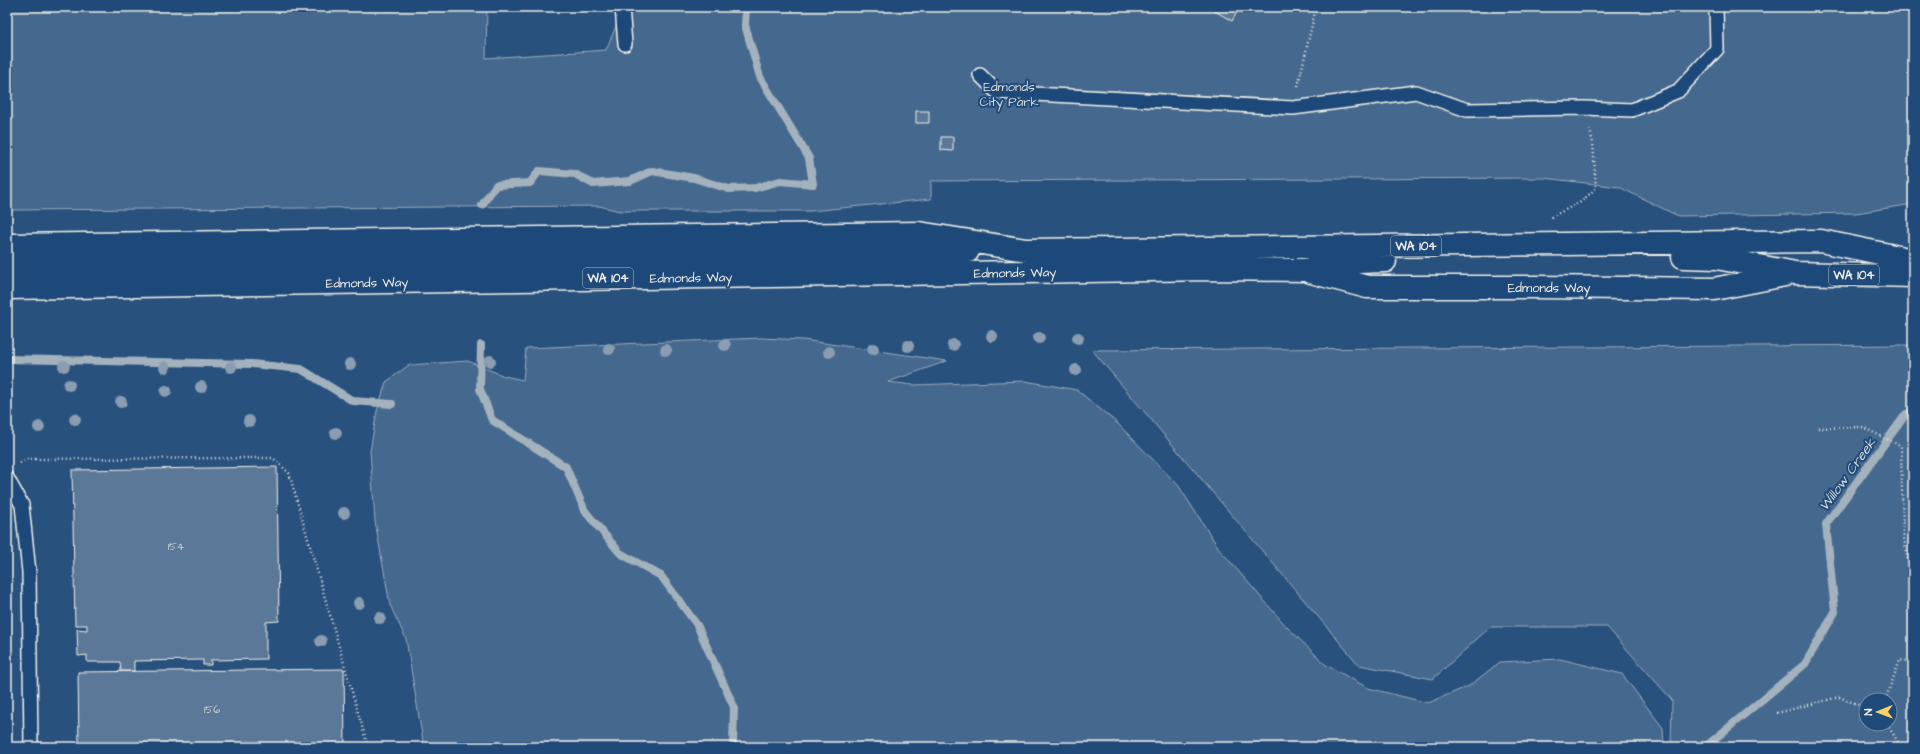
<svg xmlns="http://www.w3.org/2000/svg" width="1920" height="754" font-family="'Architects Daughter',sans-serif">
  <rect width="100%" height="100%" fill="#28517e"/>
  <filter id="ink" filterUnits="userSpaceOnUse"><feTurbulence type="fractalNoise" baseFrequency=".025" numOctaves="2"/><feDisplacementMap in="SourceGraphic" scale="8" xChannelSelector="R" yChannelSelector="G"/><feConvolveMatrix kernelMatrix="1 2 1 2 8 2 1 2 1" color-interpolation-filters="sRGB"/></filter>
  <g filter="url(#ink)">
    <path fill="#45688e" stroke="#9cacbb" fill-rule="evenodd" d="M 7,7 L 487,7 L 486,58 L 606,50 L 624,7 L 1913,7 L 1913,204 L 1856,213 L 1678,216 L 1619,187 L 1544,178 L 931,181 L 931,199 L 811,211 L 620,211 L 599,206 L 7,210 Z
      M 761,338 L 803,340 L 947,361 L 888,382 L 913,385 L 1025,381 L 1077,390 L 1117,423 L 1178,485 L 1220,550 L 1286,626 L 1326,665 L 1368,688 L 1428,703 L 1469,686 L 1500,662 L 1560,659 L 1622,674 L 1663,728 L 1664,747 L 424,747 L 406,639 L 390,605 L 375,521 L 370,451 L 377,411 L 386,382 L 409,365 L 468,361 L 504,376 L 523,380 L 526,348 Z
      M 1913,345 L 1913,747 L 1671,747 L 1672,700 L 1607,627 L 1490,627 L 1433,679 L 1359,665 L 1092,350 ZM 1866,700 L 1890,700 L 1890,724 L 1866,724 Z"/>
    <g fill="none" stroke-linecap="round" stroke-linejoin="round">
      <path stroke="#a4b2be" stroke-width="8" d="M 482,205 L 496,185 L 530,183 L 539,171 L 575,174 L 593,184 L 630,181 L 652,171 L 694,178 L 729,189 L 755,188 L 780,181 L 813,184 L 809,158 L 760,77 L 745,25 L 746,7
        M 481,345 L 480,389 L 492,420 L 566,467 L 585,511 L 620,553 L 661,576 L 697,625 L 734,707 L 733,747
        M 7,359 L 252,364 L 301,369 L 353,401 L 392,404
        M 1705,747 L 1805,664 L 1835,612 L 1826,524 L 1906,414 L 1913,412"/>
    </g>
    <path fill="#5b7899" stroke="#f4f1e8" d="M 1208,7 L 1240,7 L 1232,21 Z
      M 916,111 L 929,111 L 929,123 L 916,123 Z
      M 941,137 L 953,137 L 953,151 L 941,150 Z
      M 277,467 L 279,621 L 266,622 L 266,659 L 211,660 L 211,665 L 203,665 L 203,660 L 134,661 L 134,671 L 121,671 L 120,662 L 87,662 L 87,655 L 78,656 L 77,629 L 87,630 L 87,625 L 75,625 L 72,470 Z
      M 344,669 L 345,747 L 79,747 L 78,672 Z"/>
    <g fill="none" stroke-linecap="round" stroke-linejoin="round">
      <defs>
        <path id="service" d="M 622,7 L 625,44
          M 980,75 L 997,92 L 1293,108 L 1416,92 L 1467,110 L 1585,108 L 1632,110 L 1678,91 L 1717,49 L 1716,7
          M 7,478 L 22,505 L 29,572 L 31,747"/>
        <path id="primary" d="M 7,245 L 919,233 L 1026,250 L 1821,241 L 1913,260
          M 1683,257 L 1717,258 L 1795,273 L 1913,276
          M 7,267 L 968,251
          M 1311,272 L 1367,287 L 1539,287 L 1714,289 L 1785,275
          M 7,288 L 1209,269 L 1304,270 L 1359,262 L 1385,261"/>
      </defs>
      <use href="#service" stroke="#f4f1e8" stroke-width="16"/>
      <use href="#primary" stroke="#f4f1e8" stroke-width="25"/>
      <path stroke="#f4f1e8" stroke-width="2.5" stroke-dasharray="1 3" stroke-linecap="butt" d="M 1298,86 L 1316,7
        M 1551,217 L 1581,202 L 1596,188 L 1593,143 L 1590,130
        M 1818,428 L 1862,427 L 1901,446 L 1903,532 L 1911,579 L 1913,582
        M 20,463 L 26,459 L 273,458 L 289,473 L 368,747
        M 1885,700 L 1900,660 L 1913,662
        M 1777,713 L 1839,697 L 1866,708
        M 1887,724 L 1901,747"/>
      <use href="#service" stroke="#1f4a7a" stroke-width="13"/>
      <use href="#primary" stroke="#1f4a7a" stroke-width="22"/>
    </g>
    <g fill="#8a9db1">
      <circle cx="992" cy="336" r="6"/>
      <circle cx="1039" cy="338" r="6"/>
      <circle cx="1078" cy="338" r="6"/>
      <circle cx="725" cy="345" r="6"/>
      <circle cx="953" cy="345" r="6"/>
      <circle cx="908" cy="346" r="6"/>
      <circle cx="609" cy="349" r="6"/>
      <circle cx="873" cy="349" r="6"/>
      <circle cx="666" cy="350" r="6"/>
      <circle cx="829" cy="352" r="6"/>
      <circle cx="490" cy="361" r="6"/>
      <circle cx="350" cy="364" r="6"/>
      <circle cx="64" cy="366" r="6"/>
      <circle cx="165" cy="367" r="6"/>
      <circle cx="231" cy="367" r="6"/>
      <circle cx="1076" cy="370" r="6"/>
      <circle cx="69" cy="385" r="6"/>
      <circle cx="201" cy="387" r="6"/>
      <circle cx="166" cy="391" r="6"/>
      <circle cx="121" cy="402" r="6"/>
      <circle cx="75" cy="419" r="6"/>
      <circle cx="249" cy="421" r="6"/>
      <circle cx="39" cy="427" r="6"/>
      <circle cx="336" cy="433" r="6"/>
      <circle cx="344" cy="513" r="6"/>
      <circle cx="359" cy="603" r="6"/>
      <circle cx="380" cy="618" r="6"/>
      <circle cx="321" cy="641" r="6"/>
    </g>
  </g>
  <g text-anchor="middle" stroke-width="4" stroke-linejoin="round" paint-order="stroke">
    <g font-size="11" fill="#ced3d4">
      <text x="176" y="550">154</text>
      <text x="212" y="713">156</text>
    </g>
    <g fill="#1f4a7a" stroke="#b4bfc7" stroke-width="1">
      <rect x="1391" y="236" width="50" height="20" rx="3"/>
      <rect x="1829" y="265" width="50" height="20" rx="3"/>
      <rect x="583" y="268" width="50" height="20" rx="3"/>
    </g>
    <g font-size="12" font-weight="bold" fill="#f4f1e8">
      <text x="1416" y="250">WA 104</text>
      <text x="1854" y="279">WA 104</text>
      <text x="608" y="282">WA 104</text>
    </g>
    <g font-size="13" fill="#dadcda" stroke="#1f4a7a">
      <text x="1009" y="91">Edmonds<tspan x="1009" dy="15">City Park</tspan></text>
    </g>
    <g font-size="13" fill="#f4f1e8" stroke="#1f4a7a">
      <text transform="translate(1015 272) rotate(-1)" y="5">Edmonds Way</text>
      <text transform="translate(691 277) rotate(-1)" y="5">Edmonds Way</text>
      <text transform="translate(367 282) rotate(-1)" y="5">Edmonds Way</text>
      <text x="1549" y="292">Edmonds Way</text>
    </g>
    <g font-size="14" font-style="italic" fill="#d9dcda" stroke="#1f4a7a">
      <text transform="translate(1847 474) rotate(-54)" y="5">Willow Creek</text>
    </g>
  </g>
  <rect width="1920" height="754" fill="none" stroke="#1f4a7a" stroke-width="24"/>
  <rect x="12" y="12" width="1896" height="730" fill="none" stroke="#f4f1e8" stroke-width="1.5" filter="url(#ink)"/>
  <g transform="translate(1878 712) rotate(269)"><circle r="19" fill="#1f4a7a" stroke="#748da6"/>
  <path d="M0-3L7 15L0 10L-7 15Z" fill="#ffd166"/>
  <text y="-6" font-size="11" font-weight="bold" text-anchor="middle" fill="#f4f1e8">N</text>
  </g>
</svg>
